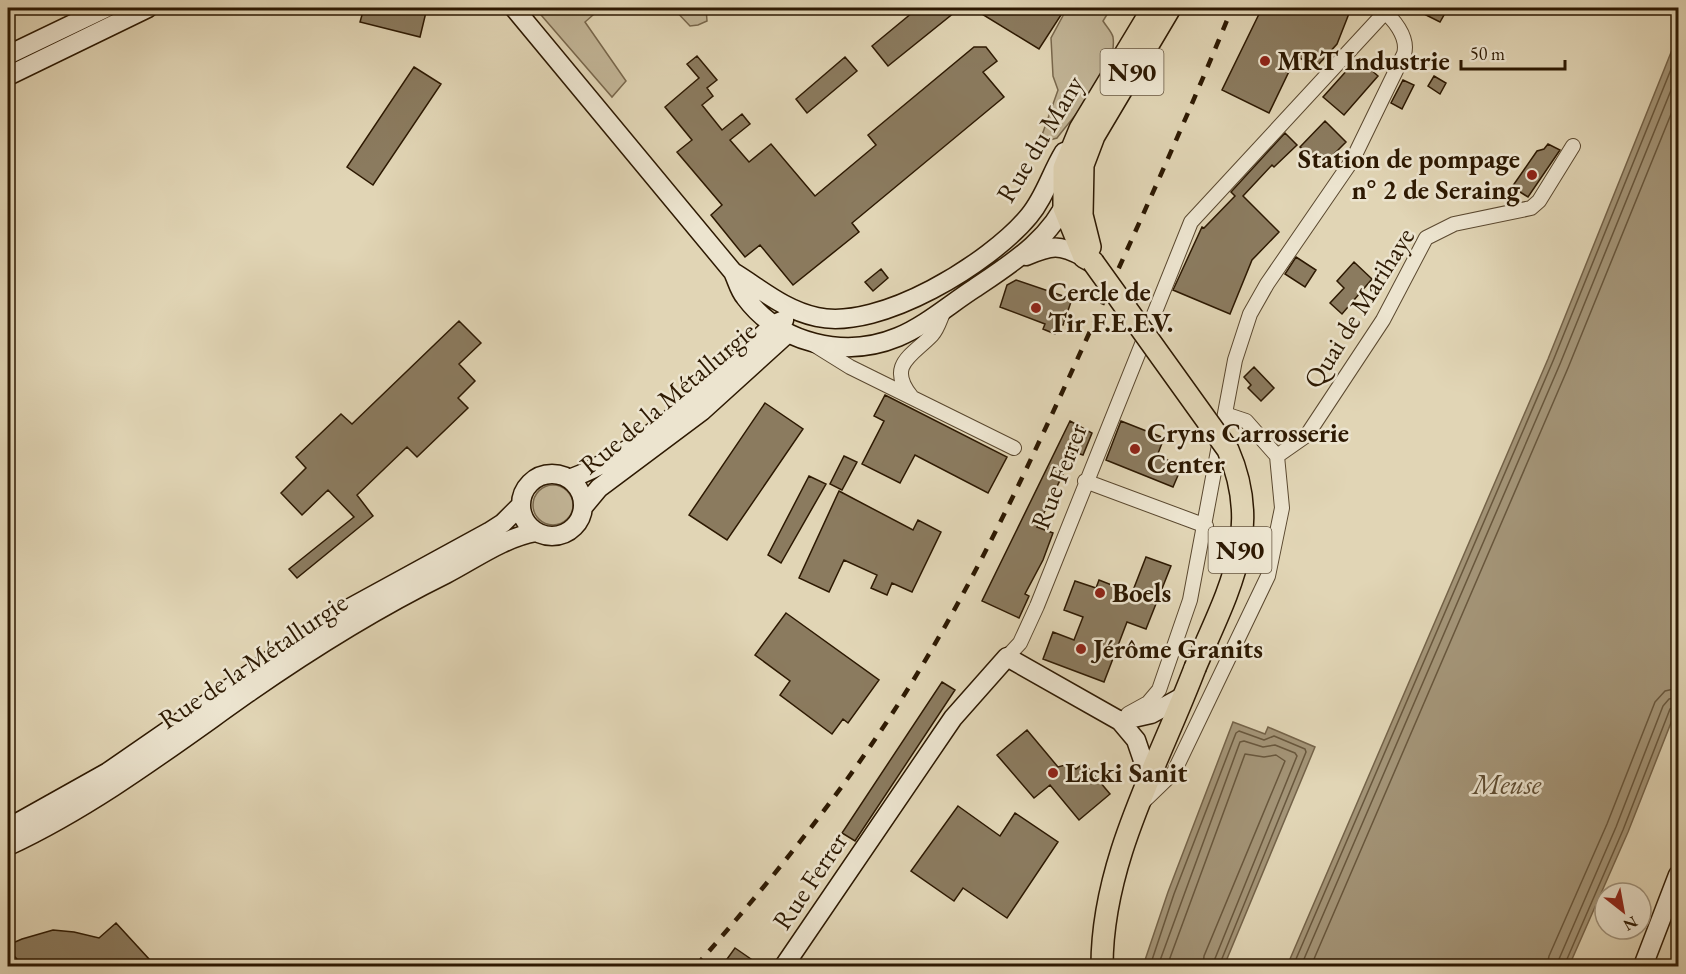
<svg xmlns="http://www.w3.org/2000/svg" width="1686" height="974" font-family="'EB Garamond',serif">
  <rect width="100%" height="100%" fill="#e1d5b5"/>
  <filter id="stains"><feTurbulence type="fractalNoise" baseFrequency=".00333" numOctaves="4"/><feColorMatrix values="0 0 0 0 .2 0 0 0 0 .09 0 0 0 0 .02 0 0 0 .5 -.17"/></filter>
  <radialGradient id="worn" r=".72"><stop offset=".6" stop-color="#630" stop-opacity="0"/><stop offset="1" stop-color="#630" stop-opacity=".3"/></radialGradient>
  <path fill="#c2b597" stroke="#78674c" stroke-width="1.5" d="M 535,8 L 601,8 L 585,22 L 626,81 L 612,97 Z
    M 673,8 L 706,8 L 707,21 L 698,25 L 690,26 Z
    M 1062,8 L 1111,8 L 1103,21 C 1106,26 1112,32 1113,37 C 1118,70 1076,113 1057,138 L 1046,141 L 1041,138 L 1058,90 L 1053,76 L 1051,38 L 1066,10 Z
    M533 505a20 20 0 1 1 40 0a20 20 0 1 1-40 0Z"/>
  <path fill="#a49578" stroke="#746349" stroke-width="1.5" d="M 1678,35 L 1678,705 L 1628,832 L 1569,966 L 1287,966 L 1548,359 Z
    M 1233,722 L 1265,734 L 1268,727 L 1315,747 L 1224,966 L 1143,966 L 1168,892 Z"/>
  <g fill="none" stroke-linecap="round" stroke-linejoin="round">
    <path stroke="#68573d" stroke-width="1.5" d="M 1150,966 L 1174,894 L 1236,733 L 1239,731 L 1264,740 L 1274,736 L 1305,749 L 1306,752 L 1219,966
      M 1158,966 L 1240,742 L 1244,741 L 1263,747 L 1275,745 L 1295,753 L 1297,756 L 1212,966
      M 1167,966 L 1245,754 L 1264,757 L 1276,755 L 1285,761 L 1204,956 L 1203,966
      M 1293,966 L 1553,361 L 1678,52
      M 1301,966 L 1560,364 L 1678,73
      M 1311,966 L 1568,368 L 1678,97
      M 1547,966 L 1549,956 L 1607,824 L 1655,702 L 1665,691 L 1678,688
      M 1556,966 L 1616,827 L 1663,706 L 1669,699 L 1678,697
      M 1564,966 L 1623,830 L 1670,709 L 1678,705"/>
  </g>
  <path fill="#8b7b5f" stroke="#2d1902" stroke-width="1.5" d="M 364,8 L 427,8 L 420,37 L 360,22 Z
    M 918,8 L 960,8 L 888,66 L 872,46 Z
    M 972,8 L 1050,8 L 1061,15 L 1039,49 Z
    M 1262,8 L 1341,8 L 1350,11 L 1337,44 L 1318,65 L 1296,57 L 1269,113 L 1222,90 Z
    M 1412,8 L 1448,8 L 1440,22 Z
    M 974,47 L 986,47 L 997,61 L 983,72 L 1004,97 L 852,223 L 859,232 L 793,285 L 760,245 L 745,257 L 711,215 L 722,205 L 677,152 L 692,140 L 665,107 L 699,78 L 687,64 L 697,56 L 717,80 L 707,88 L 713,96 L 702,105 L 722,130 L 742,114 L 750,124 L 730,140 L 749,162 L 771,144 L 815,196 L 876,145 L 868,135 Z
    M 845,57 L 857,71 L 807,113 L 796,99 Z
    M 1358,58 L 1378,76 L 1344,115 L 1323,97 Z
    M 414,67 L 441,84 L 373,185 L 347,167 Z
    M 1434,76 L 1446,83 L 1440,94 L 1428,86 Z
    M 1403,80 L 1414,85 L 1402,109 L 1391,103 Z
    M 1325,121 L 1346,142 L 1321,167 L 1300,147 Z
    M 1285,133 L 1297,145 L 1274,167 L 1272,165 L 1243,196 L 1279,232 L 1252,260 L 1230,314 L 1173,290 L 1202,227 L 1204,228 L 1235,196 L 1231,192 Z
    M 1548,144 L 1560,150 L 1528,197 L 1512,187 L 1537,151 L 1544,149 Z
    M 1296,257 L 1316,270 L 1305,287 L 1285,274 Z
    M 1354,262 L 1372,279 L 1342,314 L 1330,303 L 1344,288 L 1337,281 Z
    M 881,269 L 888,278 L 873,291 L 865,282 Z
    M 1016,280 L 1072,299 L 1063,325 L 1059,324 L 1055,334 L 1043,329 L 1045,324 L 1000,307 L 1007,285 Z
    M 459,321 L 481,343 L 459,364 L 475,381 L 458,398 L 468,408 L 417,457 L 407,447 L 357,495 L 373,516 L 297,578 L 289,569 L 354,517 L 328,490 L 302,515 L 281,493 L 306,468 L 296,457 L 341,414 L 352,424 Z
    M 1254,367 L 1274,388 L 1261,401 L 1248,388 L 1251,385 L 1244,377 Z
    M 885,395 L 1007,457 L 988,493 L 915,455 L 900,483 L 862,464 L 884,421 L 874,416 Z
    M 765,403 L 803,429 L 727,540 L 689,515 Z
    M 1070,421 L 1092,433 L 1083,455 L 1074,452 L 1037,527 L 1053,533 L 1043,560 L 1025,594 L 1029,596 L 1019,618 L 982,601 Z
    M 1121,421 L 1164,438 L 1157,456 L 1182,466 L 1173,487 L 1106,460 Z
    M 844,456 L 857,462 L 842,490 L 830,484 Z
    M 809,476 L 826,484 L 781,563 L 768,555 Z
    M 839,491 L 913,530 L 918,520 L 941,532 L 912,592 L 892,583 L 887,595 L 871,588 L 877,575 L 844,560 L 829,592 L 799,578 Z
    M 1146,557 L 1171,566 L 1146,629 L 1127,622 L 1104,682 L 1043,659 L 1053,632 L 1074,640 L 1083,617 L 1064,610 L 1075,581 L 1096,588 L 1099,580 L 1132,593 Z
    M 786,613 L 879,680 L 848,723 L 843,719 L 832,734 L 780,695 L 790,681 L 755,655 Z
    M 942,682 L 955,690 L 855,841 L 842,833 Z
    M 1027,730 L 1058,767 L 1069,764 L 1076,769 L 1084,763 L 1110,794 L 1079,820 L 1050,785 L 1034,798 L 997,755 Z
    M 958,806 L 1000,836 L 1015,813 L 1058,842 L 1007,918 L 963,888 L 954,901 L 911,871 Z
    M 116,923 L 149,959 L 141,966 L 23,966 L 8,949 L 8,945 L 22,939 L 53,930 L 74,932 L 99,938 Z
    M 735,948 L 761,966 L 722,966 Z"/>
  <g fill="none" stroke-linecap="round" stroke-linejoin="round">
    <defs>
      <path id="street" d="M 813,344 L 850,367 L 1014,448
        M 911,396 C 886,365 913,355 932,335 C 939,327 940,318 945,309
        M 1277,456 L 1307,435 L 1383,320 L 1426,238 L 1454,224 L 1531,208 L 1539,201 L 1573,146
        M 1085,481 L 1206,526
        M 1007,657 L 1020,643 L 1037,606 L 1191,222 L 1389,8
        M 1128,714 L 1148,703 L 1159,690 L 1190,600 L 1235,360 L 1250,314 L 1267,284 L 1353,159 L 1404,54 C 1409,37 1393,18 1380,8
        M 1144,801 L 1174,772 L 1268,576 L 1282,508 L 1277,456 L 1246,421 L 1225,414"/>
      <path id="secondary" d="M 514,8 L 733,272 C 737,280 739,290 745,297 C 780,344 845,359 898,337 C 925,326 950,304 975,288 C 1012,263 1051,239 1069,196
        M 8,55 L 106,8
        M 8,76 L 148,8
        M 1026,256 C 1052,245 1059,244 1084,257
        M 733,272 C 761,289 784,310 817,317 C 880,331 990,263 1029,216 C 1045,197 1051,173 1064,152
        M521 505a31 31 0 1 1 62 0a31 31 0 1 1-62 0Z
        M 569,479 C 646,451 716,380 774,324 L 784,320
        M 584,506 L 599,488 L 702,411 L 788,333
        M 1120,721 L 1151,714 L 1184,696
        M 8,828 L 108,772 L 328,620 L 489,532 L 503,523 L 521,505
        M 8,846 C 94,806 170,748 248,693 C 311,649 377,608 446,574 C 475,559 503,538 536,532
        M 784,966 L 953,718 L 1007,657 L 1120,721 L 1136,740 L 1150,781
        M 1643,966 L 1678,875"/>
      <path id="primary" d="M 1090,247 L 1082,215 L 1083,165 L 1094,136 L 1170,8
        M 1093,262 L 1084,257 L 1064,208 L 1064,168 L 1080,129 L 1153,8
        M 1102,966 C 1102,861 1158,765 1195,668"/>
    </defs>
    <use href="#street" stroke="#5a482f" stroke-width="16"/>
    <use href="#secondary" stroke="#2d1902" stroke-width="21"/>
    <use href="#primary" stroke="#2d1902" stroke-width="24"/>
    <use href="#street" stroke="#ece4cf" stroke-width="14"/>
    <use href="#secondary" stroke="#ece4cf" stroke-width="18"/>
    <use href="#primary" stroke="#e1d5b5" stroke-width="21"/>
    <path stroke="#2d1902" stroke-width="4.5" stroke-dasharray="10 10" stroke-linecap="butt" d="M 696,966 C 769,883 839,797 899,703 C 973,587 1030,463 1087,338 C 1137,228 1187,119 1232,8"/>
    <defs>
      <path id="primary-bridge" d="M 1093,262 L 1228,450 C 1264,532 1227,593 1195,668"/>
    </defs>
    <use href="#primary-bridge" stroke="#2d1902" stroke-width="24" stroke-linecap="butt"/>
    <use href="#primary-bridge" stroke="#e1d5b5" stroke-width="21"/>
  </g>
  <g fill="#8f2418" stroke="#ece4cf" stroke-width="2">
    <circle cx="1265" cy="61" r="6"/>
    <circle cx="1532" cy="175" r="6"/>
    <circle cx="1036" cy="308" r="6"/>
    <circle cx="1135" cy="449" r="6"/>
    <circle cx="1100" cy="593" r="6"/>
    <circle cx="1081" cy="649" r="6"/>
    <circle cx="1053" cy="773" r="6"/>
  </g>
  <g text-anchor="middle" stroke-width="5" stroke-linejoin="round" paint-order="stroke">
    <g fill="#ece4cf" stroke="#665640" stroke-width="1.5">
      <rect x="1100.5" y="49" width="63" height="46" rx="4.5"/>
      <rect x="1208.5" y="527" width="63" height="46" rx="4.5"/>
    </g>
    <g font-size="26" font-weight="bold" fill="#2d1902">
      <text x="1132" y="81">N90</text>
      <text x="1240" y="559">N90</text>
    </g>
    <g font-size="27" font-weight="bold" fill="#2d1902" stroke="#ece4cf" text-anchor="start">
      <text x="1277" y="70">MRT Industrie</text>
      <text x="1520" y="168" text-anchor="end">Station de pompage<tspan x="1520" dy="31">n° 2 de Seraing</tspan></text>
      <text x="1048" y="301">Cercle de<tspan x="1048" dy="31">Tir F.E.E.V.</tspan></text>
      <text x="1147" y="442">Cryns Carrosserie<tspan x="1147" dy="31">Center</tspan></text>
      <text x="1112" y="602">Boels</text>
      <text x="1093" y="658">Jérôme Granits</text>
      <text x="1065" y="782">Licki Sanit</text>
    </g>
    <g font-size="27" fill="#2d1902" stroke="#ece4cf">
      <text transform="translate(1040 139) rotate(-59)" y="9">Rue du Many</text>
      <text transform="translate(1359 308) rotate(-58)" y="9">Quai de Marihaye</text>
      <text transform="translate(668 398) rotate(-40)" y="9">Rue de la Métallurgie</text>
      <text transform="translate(1059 476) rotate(-69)" y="9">Rue Ferrer</text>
      <text transform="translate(253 661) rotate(-34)" y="9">Rue de la Métallurgie</text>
      <text transform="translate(810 881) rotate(-56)" y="9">Rue Ferrer</text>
    </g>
    <g font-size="28" font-style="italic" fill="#5d4b31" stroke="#ece4cf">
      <text x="1507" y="794">Meuse</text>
    </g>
  </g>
  <rect width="1686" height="974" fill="none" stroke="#e1d5b5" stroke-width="30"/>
  <rect x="9" y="9" width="1668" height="956" fill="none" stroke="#2d1902" stroke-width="3"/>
  <rect x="15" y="15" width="1656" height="944" fill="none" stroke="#2d1902" stroke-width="1.5"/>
  <g transform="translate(1623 911) rotate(149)"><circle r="28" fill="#ece4cf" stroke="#a0937d" stroke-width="1.5"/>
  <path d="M0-4.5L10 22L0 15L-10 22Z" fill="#8f2418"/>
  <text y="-9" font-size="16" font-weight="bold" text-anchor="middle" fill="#2d1902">N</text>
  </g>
  <path d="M1461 60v9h104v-9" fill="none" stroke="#2d1902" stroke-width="3"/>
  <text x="1470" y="60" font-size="18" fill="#2d1902" stroke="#ece4cf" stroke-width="4.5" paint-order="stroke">50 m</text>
  <rect width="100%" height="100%" filter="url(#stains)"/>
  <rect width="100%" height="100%" fill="url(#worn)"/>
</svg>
